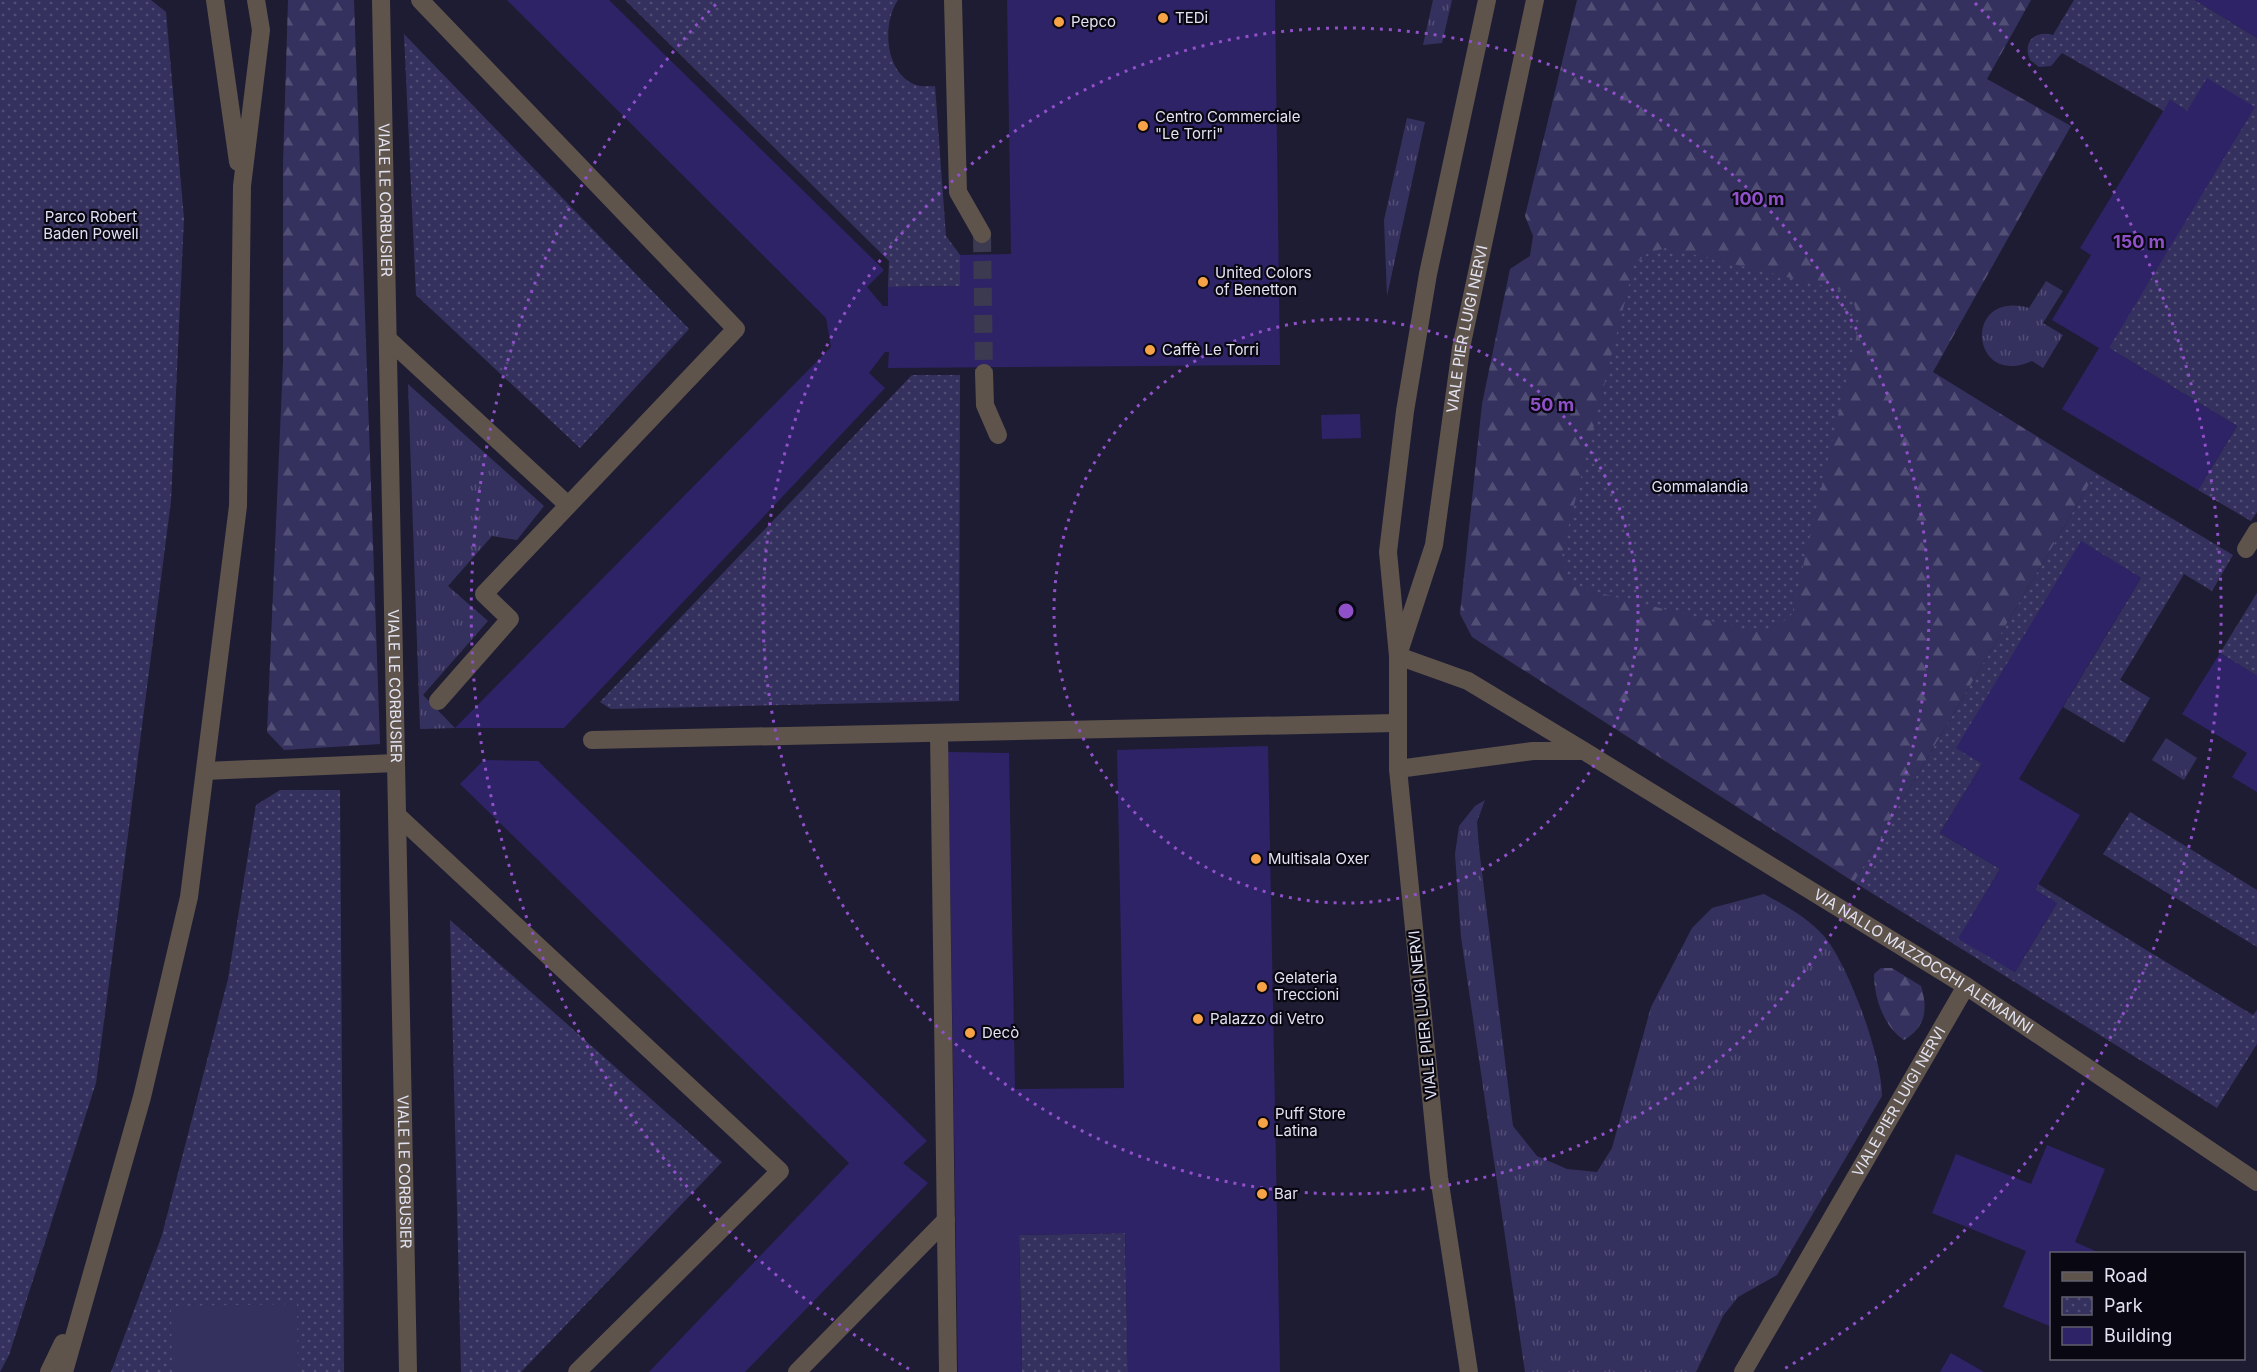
<svg xmlns="http://www.w3.org/2000/svg" width="2257" height="1372" font-family="Inter,sans-serif">
  <defs>
    <pattern id="grass-tufts" width="24" height="20" patternUnits="userSpaceOnUse" patternTransform="scale(1.5)"><rect width="24" height="20" fill="#35315e"/><path d="M3 7l-1-3M5 7V3M7 7l1-3M15 17l-1-3M17 17v-4M19 17l1-3" fill="none" stroke="#524f76"/></pattern>
    <pattern id="forest-firs" width="22" height="20" patternUnits="userSpaceOnUse" patternTransform="scale(1.5)"><rect width="22" height="20" fill="#35315e"/><path d="M5 1l3.5 6h-7zM16 11l3.5 6h-7z" fill="#524f76"/></pattern>
    <pattern id="park-dots" width="8" height="8" patternUnits="userSpaceOnUse" patternTransform="scale(1.5)"><rect width="8" height="8" fill="#35315e"/><path d="M2 2h.1M6 6h.1" fill="none" stroke="#524f76" stroke-width="1.8" stroke-linecap="round"/></pattern>
  </defs>
  <rect width="100%" height="100%" fill="#1e1c33"/>
  <path fill="url(#grass-tufts)" d="M 1433,0 L 1452,0 L 1442,43 L 1423,45 Z
    M 1407,118 L 1425,122 L 1387,296 L 1384,220 Z
    M 2046,281 L 2063,291 L 2043,323 L 2063,335 L 2043,368 L 2032,361 C 1970,389 1962,289 2029,308 Z
    M 408,384 L 544,506 L 517,540 L 492,536 L 448,586 L 488,621 L 423,695 L 455,728 L 420,729 Z
    M 2166,738 L 2197,758 L 2184,780 L 2152,760 Z
    M 1485,800 L 1477,822 L 1479,848 L 1513,1126 L 1537,1156 L 1567,1169 L 1597,1172 L 1612,1148 L 1651,1007 L 1692,928 L 1712,908 L 1764,894 C 1786,906 1807,917 1824,936 C 1849,966 1882,1057 1882,1096 L 1777,1275 L 1738,1297 L 1723,1316 L 1696,1372 L 1525,1372 L 1461,937 L 1455,854 L 1459,826 L 1475,806 Z"/>
  <path fill="url(#forest-firs)" d="M 288,0 L 354,0 L 380,744 L 284,750 L 267,732 L 283,362 L 283,164 Z
    M 1577,0 L 2031,0 L 1987,79 L 2071,126 L 1933,372 L 2096,473 L 1854,882 L 1472,637 L 1460,614 L 1482,404 L 1510,269 L 1530,256 L 1533,236 L 1525,216 Z
    M 1881,968 L 1892,968 L 1921,986 C 1928,1009 1926,1027 1904,1040 C 1884,1027 1874,998 1874,974 Z"/>
  <path fill="url(#park-dots)" d="M 0,0 L 151,0 L 166,12 L 184,218 L 171,501 L 96,1083 L 9,1355 L 0,1372 Z
    M 625,0 L 898,0 C 882,23 884,73 916,85 C 921,87 929,86 935,86 L 946,236 L 960,255 L 960,286 L 888,287 L 889,261 Z
    M 2074,0 L 2195,0 L 2257,38 L 2257,512 L 2251,521 L 2198,490 L 2237,426 L 2109,348 L 2187,111 L 2170,100 L 2164,111 L 2062,53 L 2051,66 L 2039,67 L 2030,60 C 2022,42 2035,30 2053,35 Z
    M 404,34 L 689,329 L 580,448 L 416,295 Z
    M 1666,248 L 1841,290 L 1854,304 L 1860,321 L 1792,614 L 1776,628 L 1755,632 L 1580,588 L 1566,575 L 1562,553 L 1634,265 L 1648,253 Z
    M 912,375 L 960,375 L 959,701 L 611,709 L 600,702 Z
    M 2096,473 L 2233,555 L 2212,591 L 2184,574 L 2120,680 L 2150,698 L 2124,743 L 2063,707 L 2141,578 L 2082,542 L 1982,764 L 1940,833 L 2000,869 L 1959,938 L 2015,972 L 2057,903 L 2035,890 L 2038,884 L 2253,1015 L 2257,1010 L 2257,1044 L 2217,1108 L 1854,882 Z
    M 2257,593 L 2257,676 L 2220,653 Z
    M 280,790 L 340,790 L 344,1372 L 111,1372 L 162,1235 L 228,979 L 256,805 Z
    M 2130,812 L 2257,890 L 2257,947 L 2103,854 Z
    M 450,920 L 722,1162 L 521,1372 L 461,1372 Z
    M 1125,1233 L 1128,1372 L 1022,1372 L 1019,1235 Z"/>
  <path fill="#35315e" d="M 297,1304 L 298,1372 L 172,1372 L 171,1306 Z"/>
  <path fill="#2f2368" d="M 507,0 L 609,0 L 884,270 L 867,287 L 883,306 L 888,306 L 888,287 L 960,286 L 960,255 L 1011,254 L 1007,0 L 1275,0 L 1280,365 L 888,368 L 889,352 L 885,352 L 869,373 L 885,388 L 564,728 L 455,728 L 831,347 L 826,318 Z
    M 2195,0 L 2257,0 L 2257,38 Z
    M 2207,78 L 2255,107 L 2109,348 L 2237,426 L 2198,490 L 2062,409 L 2099,348 L 2052,320 L 2091,255 L 2080,248 L 2170,100 L 2187,111 Z
    M 1360,414 L 1361,438 L 1322,439 L 1321,415 Z
    M 2081,541 L 2141,578 L 2019,779 L 2080,815 L 2035,890 L 2057,903 L 2015,972 L 1958,939 L 2000,869 L 1940,833 L 1982,764 L 1956,748 Z
    M 2220,653 L 2257,676 L 2257,792 L 2232,777 L 2247,753 L 2182,714 Z
    M 1268,746 L 1280,1372 L 1128,1372 L 1125,1233 L 1019,1235 L 1022,1372 L 958,1372 L 948,752 L 1009,753 L 1015,1089 L 1124,1088 L 1117,750 Z
    M 484,760 L 538,761 L 927,1141 L 903,1163 L 928,1183 L 745,1372 L 649,1372 L 849,1163 L 460,784 Z
    M 2047,1145 L 2105,1169 L 2075,1242 L 2102,1254 L 2052,1254 L 2052,1327 L 2003,1307 L 2026,1251 L 1932,1213 L 1956,1154 L 2031,1184 Z
    M 1951,1353 L 1984,1372 L 1940,1372 Z"/>
  <g fill="none" stroke-linecap="round" stroke-linejoin="round">
    <path stroke="#3b3a50" stroke-width="18" stroke-dasharray="18 9" stroke-linecap="butt" d="M 982,234 L 984,373"/>
    <g stroke="#5e544b" stroke-width="18">
      <path d="M 215,0 L 238,162"/>
      <path id="s1" d="M 381,0 L 408,1372"/>
      <path d="M 420,0 L 736,329 L 484,594 L 510,619 L 438,701"/>
      <path d="M 953,0 L 958,192 L 982,234"/>
      <path d="M 388,339 L 568,505"/>
      <path d="M 984,373 L 985,405 L 998,435"/>
      <path d="M 2246,549 L 2257,531"/>
      <path id="s2" d="M 1400,649 L 1434,545 L 1461,348 L 1535,0"/>
      <path id="s3" d="M 1398,656 L 1468,681 L 1584,751 L 1966,986 L 2257,1182"/>
      <path d="M 939,733 L 948,1372"/>
      <path d="M 592,740 L 1396,723"/>
      <path d="M 1398,769 L 1533,751 L 1582,751"/>
      <path d="M 205,771 L 396,763"/>
      <path d="M 397,815 L 780,1171 L 577,1372"/>
      <path d="M 49,1372 L 63,1343"/>
      <path d="M 64,1372 L 142,1097 L 189,897 L 238,506 L 242,186 L 261,30 L 256,0"/>
      <path d="M 797,1372 L 946,1220"/>
      <path d="M 1469,1372 L 1439,1177 L 1398,769 L 1398,656 L 1388,552 L 1405,411 L 1428,274 L 1487,0"/>
      <path id="s4" d="M 1743,1372 L 1966,986"/>
    </g>
  </g>
  <g fill="none" stroke="#9050c9" stroke-width="3" stroke-dasharray="3 6">
    <circle cx="1346" cy="611" r="292"/>
    <circle cx="1346" cy="611" r="583"/>
    <path d="M909 1369A875 875 0 0 1 717 3M1975 3A875 875 0 0 1 1784 1369"/>
  </g>
  <g fill="#f6a246" stroke="#090812" stroke-width="2">
    <circle cx="1163" cy="18" r="6"/>
    <circle cx="1059" cy="22" r="6"/>
    <circle cx="1143" cy="126" r="6"/>
    <circle cx="1203" cy="282" r="6"/>
    <circle cx="1150" cy="350" r="6"/>
    <circle cx="1256" cy="859" r="6"/>
    <circle cx="1262" cy="987" r="6"/>
    <circle cx="1198" cy="1019" r="6"/>
    <circle cx="970" cy="1033" r="6"/>
    <circle cx="1263" cy="1123" r="6"/>
    <circle cx="1262" cy="1194" r="6"/>
  </g>
  <g text-anchor="middle" stroke-width="4.5" stroke-linejoin="round" paint-order="stroke">
    <g font-size="15" fill="#e2e2f2" stroke="#090812" text-anchor="start">
      <text x="1175" y="23">TEDi</text>
      <text x="1071" y="27">Pepco</text>
      <text x="1155" y="122">Centro Commerciale<tspan x="1155" dy="17">"Le Torri"</tspan></text>
      <text x="1215" y="278">United Colors<tspan x="1215" dy="17">of Benetton</tspan></text>
      <text x="1162" y="355">Caffè Le Torri</text>
      <text x="1268" y="864">Multisala Oxer</text>
      <text x="1274" y="983">Gelateria<tspan x="1274" dy="17">Treccioni</tspan></text>
      <text x="1210" y="1024">Palazzo di Vetro</text>
      <text x="982" y="1038">Decò</text>
      <text x="1275" y="1119">Puff Store<tspan x="1275" dy="17">Latina</tspan></text>
      <text x="1274" y="1199">Bar</text>
    </g>
    <g font-size="15" fill="#e2e2f2" stroke="#090812">
      <text dy="5" stroke="none"><textPath href="#s1" startOffset="200">VIALE LE CORBUSIER</textPath></text>
      <text dy="5" stroke="none"><textPath href="#s2" startOffset="328">VIALE PIER LUIGI NERVI</textPath></text>
      <text dy="5" stroke="none"><textPath href="#s1" startOffset="686">VIALE LE CORBUSIER</textPath></text>
      <text dy="5" stroke="none"><textPath href="#s3" startOffset="609">VIA NALLO MAZZOCCHI ALEMANNI</textPath></text>
      <text transform="translate(1423 1015) rotate(-96)" y="5">VIALE PIER LUIGI NERVI</text>
      <text dy="5" stroke="none"><textPath href="#s4" startOffset="312">VIALE PIER LUIGI NERVI</textPath></text>
      <text dy="5" stroke="none"><textPath href="#s1" startOffset="1172">VIALE LE CORBUSIER</textPath></text>
    </g>
    <g font-size="15" fill="#e0e0f6" stroke="#090812">
      <text x="91" y="222">Parco Robert<tspan x="91" dy="17">Baden Powell</tspan></text>
      <text x="1700" y="492">Gommalandia</text>
    </g>
  </g>
  <circle cx="1346" cy="611" r="9" fill="#9050c9" stroke="#090812" stroke-width="3"/>
  <g font-size="18" text-anchor="middle" font-weight="bold" fill="#9050c9" stroke="#090812" stroke-width="4.5" stroke-linejoin="round" paint-order="stroke">
    <text x="1758" y="205">100 m</text>
    <text x="2139" y="248">150 m</text>
    <text x="1552" y="411">50 m</text>
  </g>
  <rect x="2050" y="1252" width="195" height="108" fill="#090812" stroke="#605f6c" stroke-width="1.5"/>
  <rect x="2062" y="1272" width="30" height="9" fill="#5e544b" stroke="#605f6c" stroke-width="1.5"/>
  <text x="2104" y="1282" font-size="18" fill="#e2e2f2">Road</text>
  <rect x="2062" y="1297" width="30" height="18" fill="url(#park-dots)" stroke="#605f6c" stroke-width="1.5"/>
  <text x="2104" y="1312" font-size="18" fill="#e2e2f2">Park</text>
  <rect x="2062" y="1327" width="30" height="18" fill="#2f2368" stroke="#605f6c" stroke-width="1.5"/>
  <text x="2104" y="1342" font-size="18" fill="#e2e2f2">Building</text>
</svg>
